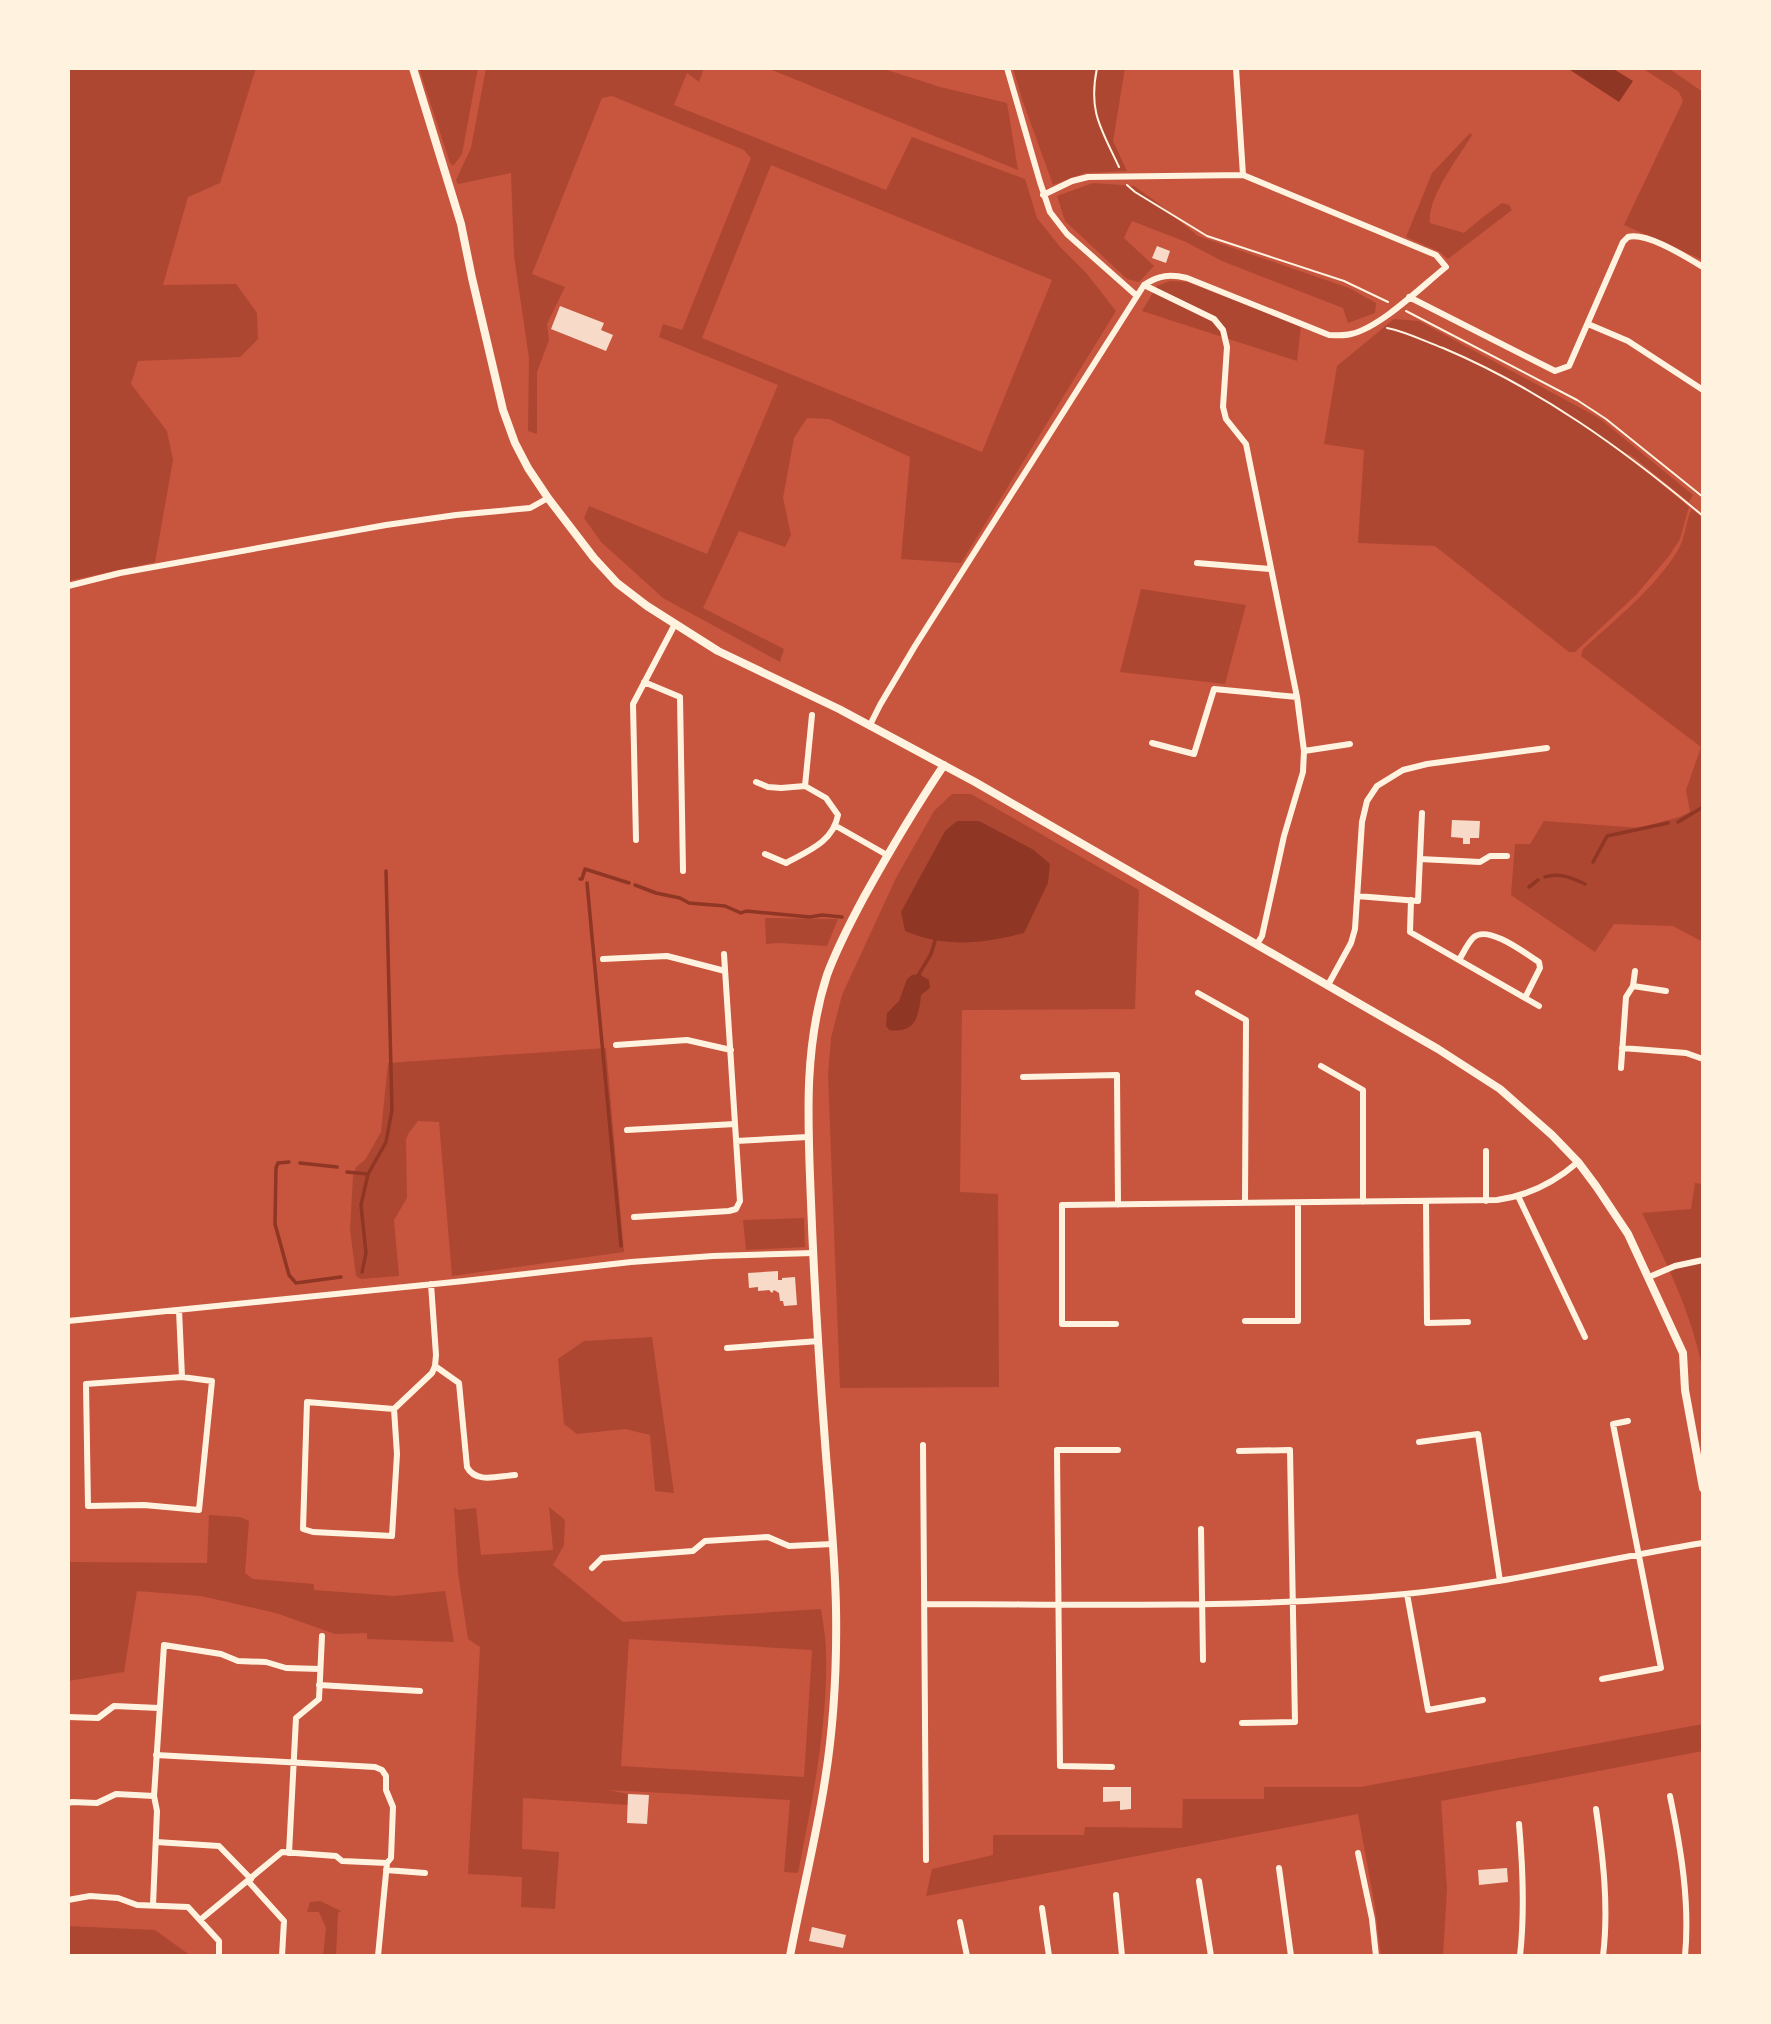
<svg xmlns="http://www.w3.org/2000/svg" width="1771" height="2024" font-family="Roboto,sans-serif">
  <rect width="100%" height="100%" fill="#c8553d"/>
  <path fill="#ae4732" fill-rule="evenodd" d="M 68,68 L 256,68 L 220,183 L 188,197 L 163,285 L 236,284 L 257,313 L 258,339 L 240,357 L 138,361 L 131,384 L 167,431 L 173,460 L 155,562 L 68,581 Z
    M 419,68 L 478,68 L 462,154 L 453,166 L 450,163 Z
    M 486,68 L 704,68 L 699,82 L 687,73 L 674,105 L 886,190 L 912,137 L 1025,179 L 1037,218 L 1061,248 L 1087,274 L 1116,311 L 961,563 L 901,559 L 910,457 L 829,419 L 807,418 L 794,438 L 783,498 L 791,535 L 785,547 L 739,531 L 703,608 L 784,649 L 780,662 L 663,598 L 601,542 L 584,518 L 589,506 L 707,554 L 778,385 L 659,337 L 663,324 L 682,330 L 751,158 L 744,150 L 612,96 L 602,98 L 532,274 L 565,287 L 547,324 L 549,340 L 537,372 L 537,434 L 528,431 L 529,358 L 514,256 L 511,173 L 458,184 L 456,180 L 471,148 ZM 771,165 L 1052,280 L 982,452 L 702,338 Z
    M 767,68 L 881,68 L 940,87 L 1007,103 L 1018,170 Z
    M 1013,68 L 1125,68 L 1113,141 L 1127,171 L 1085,173 L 1053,185 L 1022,99 Z
    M 1642,68 L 1668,68 L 1703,92 L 1703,260 L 1624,225 L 1683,101 L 1679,92 Z
    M 1470,133 L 1472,135 C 1459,157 1427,197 1430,223 L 1464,233 L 1483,217 L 1502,203 L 1509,205 L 1512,210 L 1448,259 L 1440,252 L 1406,237 L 1432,173 Z
    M 1093,183 L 1134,186 L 1155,201 L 1198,236 L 1349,288 L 1376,303 L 1375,313 L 1348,323 L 1343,308 L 1222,261 L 1186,242 L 1132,221 L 1124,238 L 1154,266 L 1139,282 L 1127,279 L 1065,221 L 1057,196 Z
    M 1170,281 L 1187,282 L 1301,326 L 1297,361 L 1142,311 L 1157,286 Z
    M 1394,319 L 1419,321 L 1599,418 L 1693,495 L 1689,502 L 1631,455 L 1624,453 L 1689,507 L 1680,539 L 1669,556 L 1636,595 L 1575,652 L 1569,652 L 1435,546 L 1358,543 L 1364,450 L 1324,444 L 1337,366 Z
    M 1692,509 L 1703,518 L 1703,942 L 1673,926 L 1614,924 L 1595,952 L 1511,895 L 1515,844 L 1530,844 L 1544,821 L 1640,828 L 1679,817 L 1690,812 L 1686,790 L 1701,747 L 1581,656 L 1583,649 C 1614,621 1657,586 1678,550 C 1686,537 1685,521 1692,509 Z
    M 1141,589 L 1246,605 L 1225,684 L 1120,672 Z
    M 952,794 L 971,794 L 1139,890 L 1135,1009 L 962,1010 L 960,1192 L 998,1194 L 999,1387 L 840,1388 L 828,1075 L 831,1038 L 842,995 L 896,878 L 934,811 Z
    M 765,918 L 838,919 L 827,946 L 779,943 L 766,944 Z
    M 606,1048 L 624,1252 L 452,1276 L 439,1122 L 418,1121 L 408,1134 L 406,1140 L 407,1198 L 394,1220 L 399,1276 L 361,1279 L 356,1276 L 350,1229 L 353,1176 L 356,1167 L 365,1160 L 381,1132 L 388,1063 Z
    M 1695,1183 L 1703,1184 L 1703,1373 C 1693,1316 1667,1264 1642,1213 L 1691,1209 Z
    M 804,1218 L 805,1247 L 746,1250 L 743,1220 Z
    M 652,1337 L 674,1493 L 655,1491 L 650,1435 L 625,1429 L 577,1434 L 564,1424 L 558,1359 L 584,1341 Z
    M 454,1507 L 458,1510 L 476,1508 L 481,1555 L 553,1550 L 549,1507 L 565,1520 L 564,1545 L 553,1565 L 623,1622 L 821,1609 C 823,1623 826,1638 826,1652 C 828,1726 812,1801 798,1873 L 784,1872 L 790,1800 L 608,1790 L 628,1794 L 628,1805 L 523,1798 L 522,1849 L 559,1852 L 555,1909 L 521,1907 L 522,1877 L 468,1874 L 480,1647 L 468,1639 L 458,1573 ZM 629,1639 L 812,1650 L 804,1777 L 621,1766 Z
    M 209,1515 L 240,1517 L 249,1521 L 245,1573 L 253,1579 L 314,1584 L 314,1590 L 394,1596 L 445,1591 L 454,1642 L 367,1639 L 367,1633 L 335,1634 L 276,1613 L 201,1596 L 137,1591 L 124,1672 L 68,1681 L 68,1562 L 207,1563 Z
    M 1703,1724 L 1703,1751 L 1441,1801 L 1447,1889 L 1443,1956 L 1381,1956 L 1375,1907 L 1358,1814 L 926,1896 L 932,1869 L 993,1855 L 993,1835 L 1084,1835 L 1085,1827 L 1182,1828 L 1183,1799 L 1264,1799 L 1264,1787 L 1360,1787 Z
    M 320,1901 L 341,1911 L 338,1913 L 336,1956 L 323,1956 L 326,1928 L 319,1912 L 307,1912 L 310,1902 Z
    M 68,1926 L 155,1930 L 191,1956 L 68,1956 Z"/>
  <path fill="#8f3625" d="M 1567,68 L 1612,68 L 1633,81 L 1619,102 Z
    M 957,821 L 979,821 L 1034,850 L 1050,864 L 1048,883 L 1024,933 C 984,944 944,948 905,931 L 901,912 L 945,831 Z
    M 919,974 L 929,980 L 930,988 L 921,995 C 919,1017 915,1034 889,1030 L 886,1026 L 887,1013 L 899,1001 L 907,979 L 912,975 Z"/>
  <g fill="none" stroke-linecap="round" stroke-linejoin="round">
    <path stroke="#8f3625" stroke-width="3.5" d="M 1678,822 L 1703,807
      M 1593,862 L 1607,836 L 1668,823
      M 1545,877 C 1559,872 1572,878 1585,884
      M 580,879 L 582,879 L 585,869 L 629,883
      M 587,883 L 621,1246
      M 635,885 L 656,893 L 680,898 L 689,903 L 725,906 L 741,913 L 746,911 L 810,917 L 822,915 L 842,917
      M 1529,887 L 1538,880
      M 919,974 L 931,954 L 935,941
      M 289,1162 L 278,1163 L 276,1168 L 275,1224 L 289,1275 L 296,1283 L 341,1277
      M 300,1163 L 337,1167
      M 347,1172 L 368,1174
      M 362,1272 L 366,1253 L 361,1205 L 368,1174 L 386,1142 L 392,1110 L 386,871"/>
  </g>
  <path fill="#f7dbc8" d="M 1157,246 L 1170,251 L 1166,263 L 1152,258 Z
    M 560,306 L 604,323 L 601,330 L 613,335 L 606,351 L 551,329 Z
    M 1452,820 L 1480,821 L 1479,838 L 1470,838 L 1470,844 L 1463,844 L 1463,838 L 1451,837 Z
    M 778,1271 L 778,1280 L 782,1280 L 782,1278 L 795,1277 L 797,1305 L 784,1306 L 783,1301 L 780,1301 L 779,1293 L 774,1290 L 772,1293 L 769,1290 L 758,1291 L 758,1287 L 749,1288 L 748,1273 Z
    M 1103,1787 L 1131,1787 L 1131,1809 L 1120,1810 L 1120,1801 L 1103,1802 Z
    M 628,1794 L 649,1795 L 647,1824 L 627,1823 Z
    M 1507,1868 L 1508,1882 L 1479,1885 L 1478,1870 Z
    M 812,1927 L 846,1935 L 843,1948 L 809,1941 Z"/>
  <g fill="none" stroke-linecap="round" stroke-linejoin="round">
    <path stroke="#fff3e0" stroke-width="2" d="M 1097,68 C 1088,112 1101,128 1119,167
      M 1127,185 L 1135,192 L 1207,236 L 1344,281 L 1388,302
      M 1406,311 L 1577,400 L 1606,419 L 1703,497
      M 1387,328 C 1407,332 1424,341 1443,348 C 1540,389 1623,449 1703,516"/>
    <path stroke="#fff3e0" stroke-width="6" d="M 1007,68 L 1040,182 L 1050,212 L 1067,234 L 1137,296
      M 1236,68 L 1243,175
      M 1144,285 L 1214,319 L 1223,330 L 1227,347 L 1223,407 L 1226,419 L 1246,444 L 1297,697 L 1304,751 L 1303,772 L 1284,836 L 1262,936 L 1257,944
      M 1409,297 L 1555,371 L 1569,366 L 1623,242 L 1628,237 C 1647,232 1686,257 1703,267
      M 1588,324 L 1628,341 L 1703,390
      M 1197,563 L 1270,569
      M 68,586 L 120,573 L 386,525 L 456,515 L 530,508 L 548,498
      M 644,682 L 680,697 L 683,871
      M 870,725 L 880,705 L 915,646 L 1144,285 C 1159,275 1170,274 1187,278 L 1329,335 C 1337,335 1344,336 1351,334 C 1381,327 1421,287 1446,267 L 1436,255 L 1243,175 L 1088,177 L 1072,181 L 1043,195
      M 1152,743 L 1194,754 L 1214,689 L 1297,697
      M 1304,751 L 1350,744
      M 756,782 L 768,787 L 781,788 L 805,786 L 826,798 L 838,815 C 833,842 808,851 786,863 L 765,854
      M 805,786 L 812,715
      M 836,826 L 887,855
      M 636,840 L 633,704 L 675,624
      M 1420,859 L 1480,862 L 1490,856 L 1507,856
      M 1357,896 L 1418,901 L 1422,813
      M 1411,900 L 1410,932 L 1539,1006
      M 603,959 L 667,956 L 725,971
      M 1459,960 C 1463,954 1468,942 1474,937 C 1489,925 1526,954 1539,962 L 1540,968 L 1525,998
      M 1328,985 L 1351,943 L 1355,929 L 1362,822 L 1367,801 L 1377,786 L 1403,770 L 1427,764 L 1547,748
      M 1633,986 L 1635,971
      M 1198,993 L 1246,1020 L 1245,1203
      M 616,1045 L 687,1040 L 731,1050
      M 1622,1048 L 1686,1053 L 1703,1059
      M 1321,1066 L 1363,1090 L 1363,1202
      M 1621,1068 L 1626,997 L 1633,986 L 1666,991
      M 1023,1077 L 1117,1075 L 1118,1205
      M 627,1130 L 735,1124
      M 736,1141 L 808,1137
      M 1486,1151 L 1486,1201
      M 1518,1196 L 1585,1337
      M 1426,1201 L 1427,1323 L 1468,1322
      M 634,1217 L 729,1211 L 736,1209 L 740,1201 L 724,954
      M 1649,1277 L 1675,1266 L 1703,1260
      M 179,1310 L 182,1377 L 86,1384 L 88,1506 L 144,1505 L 199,1510 L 212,1381 L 182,1377
      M 68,1321 L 464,1281 L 631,1262 L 713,1256 L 813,1253
      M 1245,1321 L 1298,1321 L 1298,1203
      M 1116,1324 L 1062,1324 L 1062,1205 L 1497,1200 C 1527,1196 1555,1182 1578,1162
      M 727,1348 L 819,1341
      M 435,1366 L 459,1383 L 467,1467 C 476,1484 498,1476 515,1475
      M 394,1409 L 397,1454 L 392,1536 L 313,1532 L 303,1529 L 307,1402 L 394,1409 L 432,1373 L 435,1366 L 436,1355 L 431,1284
      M 1419,1442 L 1478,1434 L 1500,1581
      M 923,1445 L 926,1860
      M 1239,1451 L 1290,1450 L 1295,1722 L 1242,1723
      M 1201,1529 L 1203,1660
      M 592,1568 L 602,1558 L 693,1551 L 705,1541 L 768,1537 L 789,1546 L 833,1544
      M 1407,1594 L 1428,1710 L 1483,1700
      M 924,1604 C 1084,1604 1246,1609 1405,1594 C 1506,1584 1604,1559 1703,1543
      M 1602,1679 L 1661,1668 L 1613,1424 L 1628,1421
      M 319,1685 L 420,1691
      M 68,1717 L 98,1718 L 114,1706 L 159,1708
      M 156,1755 L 375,1767 L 382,1770 L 386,1776 L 386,1790 L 393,1807 L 391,1858 L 387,1863 L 378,1956
      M 1112,1767 L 1060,1766 L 1057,1450 L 1118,1450
      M 1670,1796 C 1681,1849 1690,1902 1685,1956
      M 68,1803 L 72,1802 L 97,1803 L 116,1794 L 154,1796
      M 1596,1809 C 1603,1857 1609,1907 1603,1956
      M 1519,1824 C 1523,1868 1525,1911 1520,1956
      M 156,1842 L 219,1846 L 251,1879
      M 289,1853 L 296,1718 L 319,1699 L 322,1636
      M 1358,1853 L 1372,1919 L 1376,1956
      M 1279,1868 L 1291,1956
      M 386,1870 L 425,1873
      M 248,1881 L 284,1921 L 282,1956
      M 1199,1881 L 1211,1956
      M 1116,1895 L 1122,1956
      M 68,1900 L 90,1896 L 118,1898 L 137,1905 L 188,1907 L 219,1941 L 219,1956
      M 153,1905 L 157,1811 L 154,1796 L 164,1645 L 221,1654 L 238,1661 L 266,1662 L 286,1668 L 320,1669
      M 1042,1908 L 1049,1956
      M 200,1920 L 282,1852 L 336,1856 L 342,1861 L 387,1863
      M 960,1922 L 967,1956"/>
    <path stroke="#fff3e0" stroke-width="8" d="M 413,68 L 461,224 L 472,278 L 503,410 L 515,443 L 528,468 L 548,498 L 594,558 L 617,583 L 647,606 L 718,651 L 839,709 L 975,782 L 1438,1049 L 1500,1089 L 1552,1135 L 1578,1162 L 1596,1186 L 1628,1234 L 1683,1353 L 1685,1390 L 1703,1488
      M 790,1956 C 801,1897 816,1839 825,1780 C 834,1724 837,1665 836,1608 C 835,1553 829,1497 825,1442 C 819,1362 814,1282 811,1202 C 808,1125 803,1049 827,975 C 837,948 850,923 864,897 C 889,852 915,808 944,765"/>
  </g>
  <rect width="1771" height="2024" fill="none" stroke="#fff3e0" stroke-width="140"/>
</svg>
